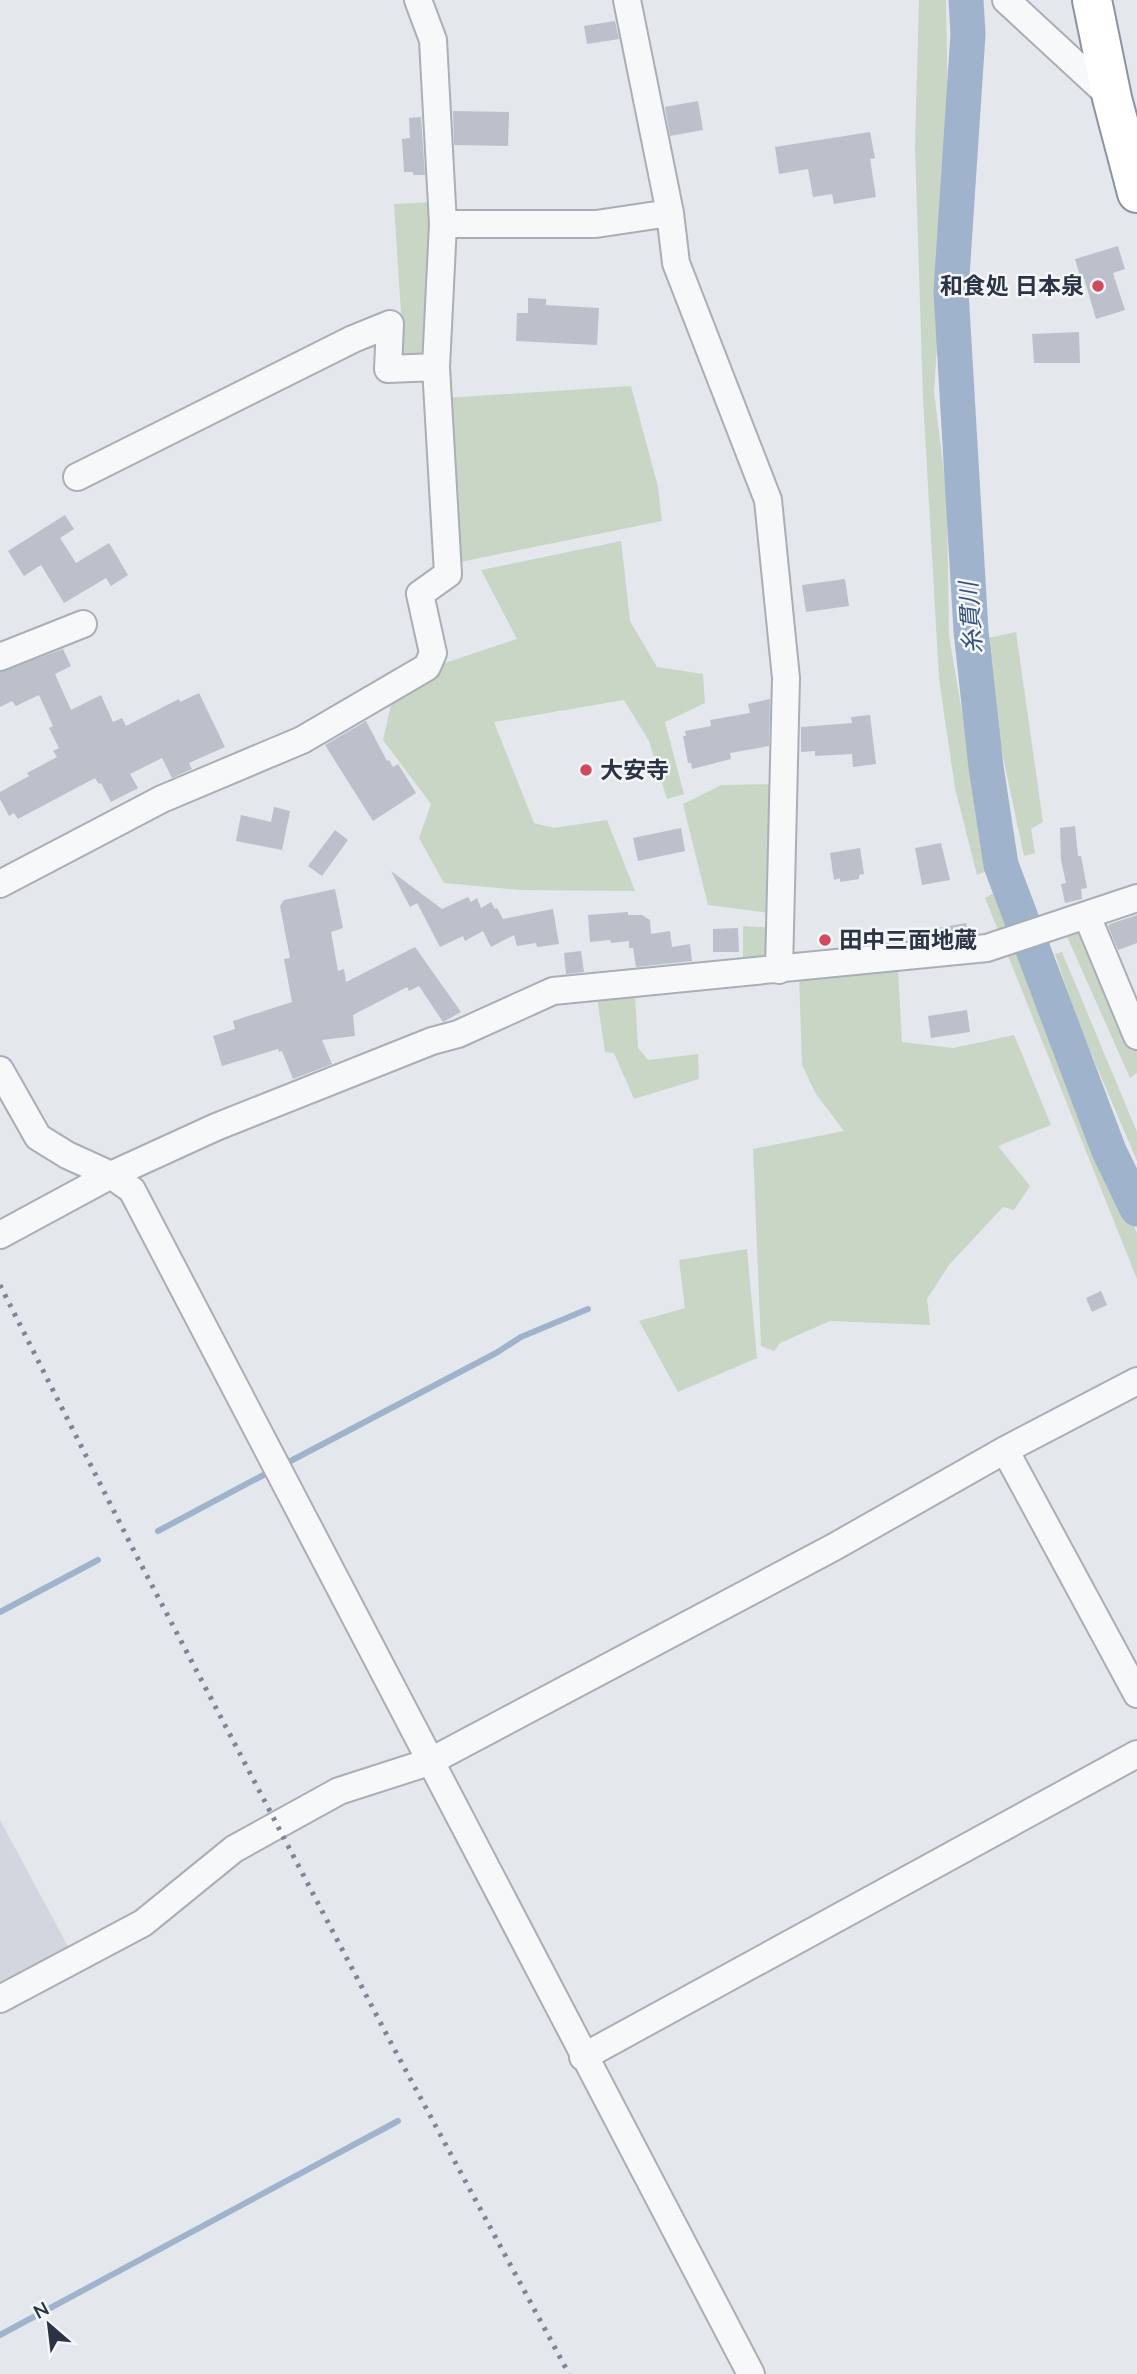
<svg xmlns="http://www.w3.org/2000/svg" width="1137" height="2374" font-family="'Nunito Sans','Noto Sans JP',sans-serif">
  <rect width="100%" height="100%" fill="#e4e7ec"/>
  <path fill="#d2d6de" d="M 0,1820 L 71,1952 L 6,1991 L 0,1981 Z"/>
  <path fill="#c9d6c5" d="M 919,0 L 946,0 L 949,163 L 934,392 L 947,496 L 949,636 L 978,806 L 995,868 L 977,875 L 955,788 L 939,679 L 923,398 L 915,146 Z
    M 434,202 L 424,358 L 404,359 L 394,204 Z
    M 631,386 L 658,487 L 662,521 L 455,563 L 445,398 Z
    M 621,541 L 630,621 L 657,667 L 703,674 L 705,703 L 665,722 L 684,794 L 667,799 L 649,741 L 624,700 L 494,722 L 534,823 L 554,828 L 607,820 L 635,891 L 521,890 L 444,883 L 419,838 L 431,804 L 383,740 L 393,696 L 442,664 L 517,639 L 481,570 Z
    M 1016,632 L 1043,822 L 1031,829 L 1035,853 L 1024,856 L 991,700 L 984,639 Z
    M 778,784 L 794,916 L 708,905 L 683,804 L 721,785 Z
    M 997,891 L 1081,1113 L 1137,1233 L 1137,1279 L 985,898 Z
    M 743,926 L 793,929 L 792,960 L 743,963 Z
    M 1074,930 L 1086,936 L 1137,1035 L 1137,1073 L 1130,1078 L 1065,932 Z
    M 1062,952 L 1137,1132 L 1137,1161 L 1079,1025 L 1055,954 Z
    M 898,970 L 902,1042 L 953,1048 L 1014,1035 L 1051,1125 L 998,1146 L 1030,1186 L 1014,1210 L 1003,1207 L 949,1265 L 927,1299 L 930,1325 L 830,1321 L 780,1343 L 774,1351 L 761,1346 L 753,1149 L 844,1131 L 816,1094 L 802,1065 L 799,974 Z
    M 635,995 L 638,1048 L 648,1060 L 698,1054 L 699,1079 L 634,1099 L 614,1053 L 605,1052 L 597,998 Z
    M 747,1249 L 757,1358 L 678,1392 L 639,1321 L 685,1308 L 679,1260 Z"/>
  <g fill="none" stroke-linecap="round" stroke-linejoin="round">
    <path stroke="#9fb4cc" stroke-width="6" d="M 283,1465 L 496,1353 L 521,1337 L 588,1309
      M 158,1531 L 271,1471
      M 0,1612 L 98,1560
      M 0,2335 L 398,2121"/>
    <path stroke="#9fb4cc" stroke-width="35" d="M 966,0 L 968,34 L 951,291 L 971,631 L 986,767 L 1001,865 L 1109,1151 L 1137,1209"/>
  </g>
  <path fill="#bbc0ca" d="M 615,21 L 619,39 L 587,44 L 584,26 Z
    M 698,101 L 703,130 L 670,136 L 665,107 Z
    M 453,111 L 509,112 L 508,146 L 454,145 Z
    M 421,117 L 425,175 L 413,175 L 413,172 L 404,172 L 402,139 L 410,138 L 409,118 Z
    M 870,132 L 875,158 L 870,159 L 876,197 L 834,204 L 832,194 L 813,197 L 808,169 L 779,174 L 775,147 Z
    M 1118,246 L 1125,269 L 1113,273 L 1125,310 L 1096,319 L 1084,278 L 1081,279 L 1075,259 Z
    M 528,298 L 546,299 L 546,305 L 599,308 L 597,345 L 516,341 L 517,313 L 528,313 Z
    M 1079,332 L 1080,363 L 1034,363 L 1032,334 Z
    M 65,515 L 74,529 L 60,538 L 76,563 L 109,543 L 128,575 L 111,586 L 106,578 L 64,603 L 41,565 L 24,576 L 8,551 Z
    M 845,579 L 849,606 L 806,612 L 802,585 Z
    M 63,649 L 71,666 L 55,674 L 71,710 L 101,695 L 113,722 L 122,718 L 126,726 L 179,699 L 180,702 L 199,693 L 225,747 L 189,763 L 192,769 L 172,778 L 162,758 L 130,774 L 138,788 L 111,802 L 101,783 L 99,784 L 95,778 L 18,819 L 14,813 L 9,816 L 0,799 L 0,792 L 29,776 L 27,773 L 57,757 L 53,751 L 59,748 L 49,728 L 53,726 L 39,695 L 16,706 L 12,701 L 0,707 L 0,672 Z
    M 770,699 L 769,746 L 730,753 L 731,759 L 692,769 L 691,763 L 688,763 L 683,736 L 686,736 L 685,731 L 711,726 L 710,720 L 750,713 L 748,704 Z
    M 870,715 L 876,764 L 853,767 L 852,754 L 815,756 L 815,751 L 801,752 L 801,727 L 852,723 L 851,717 Z
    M 366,721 L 387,761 L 389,760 L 393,767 L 398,764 L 416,793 L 373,821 L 325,745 Z
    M 274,807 L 290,811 L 282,850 L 236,841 L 241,815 L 271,822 Z
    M 1075,826 L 1078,856 L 1081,856 L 1087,888 L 1081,889 L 1082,899 L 1065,903 L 1061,884 L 1066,883 L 1061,860 L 1060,828 Z
    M 681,828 L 685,851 L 638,861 L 633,838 Z
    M 335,830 L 348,840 L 322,876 L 308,866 Z
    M 941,843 L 950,880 L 922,885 L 915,848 Z
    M 860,848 L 864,874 L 859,875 L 859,879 L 840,882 L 840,878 L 834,880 L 830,853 Z
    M 391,871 L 442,909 L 468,897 L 471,902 L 477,898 L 481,908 L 491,902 L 495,909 L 497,908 L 503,919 L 553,909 L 559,944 L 537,947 L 536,943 L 517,946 L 514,935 L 491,947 L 483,931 L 465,941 L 463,936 L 440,947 L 417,903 L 410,907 Z
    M 335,889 L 343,928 L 331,932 L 338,971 L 344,969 L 346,982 L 415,947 L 461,1012 L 443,1022 L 419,986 L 409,991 L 407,987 L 353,1015 L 355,1036 L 322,1040 L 332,1064 L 293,1079 L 282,1051 L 279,1052 L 278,1049 L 222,1066 L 213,1036 L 235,1029 L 233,1021 L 292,1002 L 284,959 L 290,958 L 280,906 L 284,900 Z
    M 628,912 L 628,915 L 642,915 L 650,920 L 651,934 L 670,931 L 672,947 L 690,944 L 692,961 L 636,967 L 633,948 L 629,948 L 629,941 L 611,943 L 610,940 L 590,942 L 588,915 Z
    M 1137,915 L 1137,943 L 1118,950 L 1108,926 L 1110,924 Z
    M 966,923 L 969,934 L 934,937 L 932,929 Z
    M 738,928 L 739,952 L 713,952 L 713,929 Z
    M 581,951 L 584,972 L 566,974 L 564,953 Z
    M 967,1010 L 970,1032 L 931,1038 L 928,1016 Z
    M 1101,1291 L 1107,1305 L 1092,1312 L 1086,1298 Z"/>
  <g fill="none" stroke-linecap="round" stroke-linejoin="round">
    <defs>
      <path id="minor" d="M 627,0 L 670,213 L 676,263 L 768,500 L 786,678 L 779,970
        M 1006,0 L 1112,98
        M 443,224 L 596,224 L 670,213
        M 77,477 L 353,339 L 390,324 L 388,369 L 436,367
        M 0,657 L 83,624
        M 0,884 L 162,799 L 302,740 L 427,667 L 433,653 L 420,594 L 448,574 L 436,367 L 443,224 L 433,40 L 418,0
        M 1087,916 L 1137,1036
        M 0,1070 L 38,1137 L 67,1155 L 111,1175 L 132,1190 L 751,2374
        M 0,1235 L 111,1175 L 216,1127 L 432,1041 L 458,1034 L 553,991 L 987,948 L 1137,898
        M 1005,1450 L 1137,1694
        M 0,1999 L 143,1923 L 234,1849 L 339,1791 L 429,1762 L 834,1547 L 1005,1450 L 1137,1381
        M 583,2057 L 1137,1754"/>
      <path id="highway" d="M 1092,0 L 1112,98 L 1137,193"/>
    </defs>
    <use href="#minor" stroke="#a9aeb7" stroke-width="30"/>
    <use href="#highway" stroke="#8b94a3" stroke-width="42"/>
    <use href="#minor" stroke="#f7f8fa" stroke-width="26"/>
    <use href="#highway" stroke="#fff" stroke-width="38"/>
    <path stroke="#7d8696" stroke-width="5" stroke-dasharray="3.5 7" stroke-linecap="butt" d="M 0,1285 L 134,1551 L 390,2041 L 569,2374"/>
  </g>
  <g fill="#d1495b" stroke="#f4f6f9" stroke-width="2.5">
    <circle cx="1098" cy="286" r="7"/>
    <circle cx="586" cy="770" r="7"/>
    <circle cx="825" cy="940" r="7"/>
  </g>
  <g text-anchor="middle" stroke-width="5" stroke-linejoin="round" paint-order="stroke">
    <g font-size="23" font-weight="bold" fill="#2b3445" stroke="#f4f6f9" text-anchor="start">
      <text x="1084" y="294" text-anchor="end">和食処 日本泉</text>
      <text x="600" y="778">大安寺</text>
      <text x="839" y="948">田中三面地蔵</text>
    </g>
    <g font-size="24" font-style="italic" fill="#34527a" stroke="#f4f6f9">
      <text transform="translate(971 618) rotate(-94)" y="8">糸貫川</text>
    </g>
  </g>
  <g transform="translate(49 2325) rotate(332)" stroke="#f4f6f9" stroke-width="5" paint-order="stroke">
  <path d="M0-5L12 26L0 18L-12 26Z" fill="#2b3445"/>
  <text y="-10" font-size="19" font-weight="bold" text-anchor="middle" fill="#2b3445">N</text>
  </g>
</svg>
